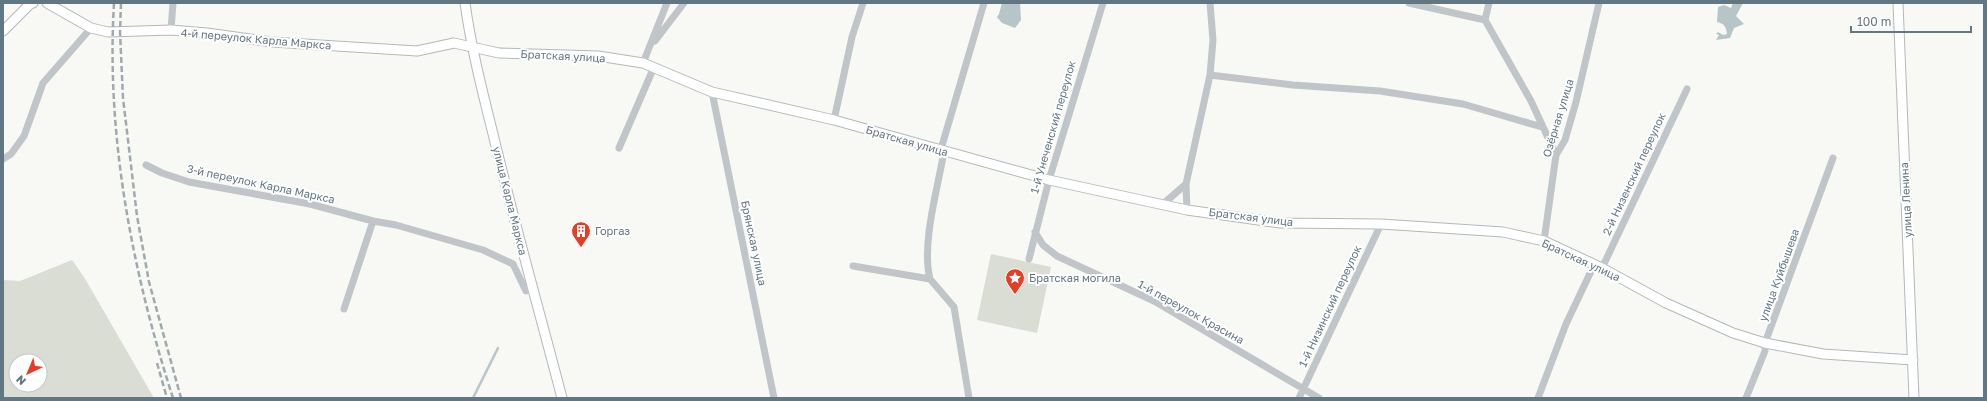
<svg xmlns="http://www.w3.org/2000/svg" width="1987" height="401" font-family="'Golos Text',sans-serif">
  <rect width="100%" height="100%" fill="#f8f8f5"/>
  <path fill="#d9ddd4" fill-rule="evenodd" d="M 991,254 L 1051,267 L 1037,333 L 977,320 Z
    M 72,260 L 84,277 L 154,398 L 3,398 L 3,280 L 20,281 ZM 16,361 L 40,361 L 40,385 L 16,385 Z"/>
  <path fill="#b6c6c8" d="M 1002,3 L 1020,3 L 1021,20 L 1015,28 L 1002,23 L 997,17 L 999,14 Z
    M 1733,3 L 1743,3 L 1736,16 L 1744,24 L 1734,28 L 1730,38 L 1716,40 L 1719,35 L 1716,34 L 1718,32 L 1723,35 L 1727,34 C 1726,27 1725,24 1717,22 L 1718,7 L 1724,5 L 1731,8 Z"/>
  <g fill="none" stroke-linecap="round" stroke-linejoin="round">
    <path stroke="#b6c6c8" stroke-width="2.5" d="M 473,398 L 498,348"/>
    <defs>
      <path id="secondary" d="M 47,3 L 91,28 L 108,32 L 171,30 L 207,33 L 272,42 L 417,51 L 454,43 L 499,53 L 598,56 L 643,63 L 712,92 L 834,120 L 1049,180 L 1187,210 L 1280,223 L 1381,224 L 1503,232 L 1544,241 L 1602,268 L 1666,303 L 1733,333 L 1765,343 L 1823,354 L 1913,360
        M 465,3 C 471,47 482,90 493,134 C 514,222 539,310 562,398
        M 1898,3 L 1914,398
        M 3,31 L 30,4 L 33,3"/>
    </defs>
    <use href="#secondary" stroke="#b1b9bd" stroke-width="11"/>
    <path stroke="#bfc5c8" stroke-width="7" d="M 1409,3 L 1485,20 L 1531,101 L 1556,155
      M 1485,20 L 1489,3
      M 171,30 L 173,3
      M 655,41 L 684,3
      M 643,63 L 667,3
      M 1210,75 L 1293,85 L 1380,91 L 1463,104 L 1542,127
      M 712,92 L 774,398
      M 834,120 L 852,37 L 863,3
      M 619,148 L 654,67
      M 941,149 L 984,3
      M 3,159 L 11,154 L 24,136 L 43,83 L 91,28
      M 146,165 L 162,173 L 189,182 L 310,204 L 373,221 L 396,225 L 483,250 L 513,264 L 526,291 L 533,289
      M 1163,204 L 1186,184
      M 1187,210 L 1186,184 L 1210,75 L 1213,40 L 1210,3
      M 1035,232 L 1043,245 L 1057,256 L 1154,301 L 1319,398
      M 1544,241 L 1556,155 L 1565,140 L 1576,102 L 1599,3
      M 1029,259 L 1049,180 L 1103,3
      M 853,266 L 930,279 L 954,307 L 969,398
      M 1602,268 L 1687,89
      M 930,279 C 921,244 938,188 944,151
      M 344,309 L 373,221
      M 1299,398 L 1381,224
      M 1538,398 L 1566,324 L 1594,265
      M 1746,398 L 1765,351 L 1765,343 L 1833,158"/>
    <use href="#secondary" stroke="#fff" stroke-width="9"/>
    <path stroke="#a0a9ae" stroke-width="2.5" stroke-dasharray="6 3" stroke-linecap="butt" d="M 114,3 C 106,136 132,271 173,398
      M 121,3 L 120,32 L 123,98 L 137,216 L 149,282 L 181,398
      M 157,363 L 167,398"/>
  </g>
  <defs>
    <symbol id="building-pin" viewBox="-11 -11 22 30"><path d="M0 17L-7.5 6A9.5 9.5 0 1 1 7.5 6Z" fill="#e83d25" stroke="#fff"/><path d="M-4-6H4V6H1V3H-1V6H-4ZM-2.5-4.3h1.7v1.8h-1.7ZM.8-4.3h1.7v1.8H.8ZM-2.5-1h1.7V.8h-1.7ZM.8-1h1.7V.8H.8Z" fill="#fff"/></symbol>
    <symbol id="sight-pin" viewBox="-11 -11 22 30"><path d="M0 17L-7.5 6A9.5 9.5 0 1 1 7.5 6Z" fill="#e83d25" stroke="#fff"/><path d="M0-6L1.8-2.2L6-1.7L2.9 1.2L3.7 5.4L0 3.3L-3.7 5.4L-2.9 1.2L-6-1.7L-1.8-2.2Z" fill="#fff"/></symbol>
  </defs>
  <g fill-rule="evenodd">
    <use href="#building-pin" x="570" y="220" width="22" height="30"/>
    <use href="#sight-pin" x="1004" y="267" width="22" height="30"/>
  </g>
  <g text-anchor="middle" stroke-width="4" stroke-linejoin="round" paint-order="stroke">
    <g font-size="11" fill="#627781" stroke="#fff">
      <text transform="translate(256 39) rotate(5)" y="4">4-й переулок Карла Маркса</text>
      <text transform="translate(563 56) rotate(3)" y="4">Братская улица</text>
      <text transform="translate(1558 118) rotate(-73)" y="4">Озёрная улица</text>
      <text transform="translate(1053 127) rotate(-74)" y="4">1-й Унеченский переулок</text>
      <text transform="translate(907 141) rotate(16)" y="4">Братская улица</text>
      <text transform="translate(1634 174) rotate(-65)" y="4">2-й Низенский переулок</text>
      <text transform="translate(261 184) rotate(12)" y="4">3-й переулок Карла Маркса</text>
      <text transform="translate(1906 200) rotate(-93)" y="4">улица Ленина</text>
      <text transform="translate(510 201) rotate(76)" y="4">улица Карла Маркса</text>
      <text transform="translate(1251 217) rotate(7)" y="4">Братская улица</text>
      <text transform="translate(754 243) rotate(78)" y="4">Брянская улица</text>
      <text transform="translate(1581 260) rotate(25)" y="4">Братская улица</text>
      <text transform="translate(1779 275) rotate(-70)" y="4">улица Куйбышева</text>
      <text transform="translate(1330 306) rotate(-65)" y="4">1-й Низинский переулок</text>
      <text transform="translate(1191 312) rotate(29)" y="4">1-й переулок Красина</text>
    </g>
    <g font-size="11" fill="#627781" stroke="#fff" text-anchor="start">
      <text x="595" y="235">Горгаз</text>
      <text x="1029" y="282">Братская могила</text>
    </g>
  </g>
  <rect width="1987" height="401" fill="none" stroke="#627781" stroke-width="8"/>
  <g transform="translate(28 373) rotate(224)"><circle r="19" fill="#ffffff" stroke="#c0c9cd"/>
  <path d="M0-3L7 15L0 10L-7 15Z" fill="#e83d25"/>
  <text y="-6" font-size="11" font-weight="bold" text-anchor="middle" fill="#627781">N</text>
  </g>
  <path d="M1851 26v6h120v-6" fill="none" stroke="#627781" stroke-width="2"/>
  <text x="1857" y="26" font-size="12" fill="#627781" stroke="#ffffff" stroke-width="3" paint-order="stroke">100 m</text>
</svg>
